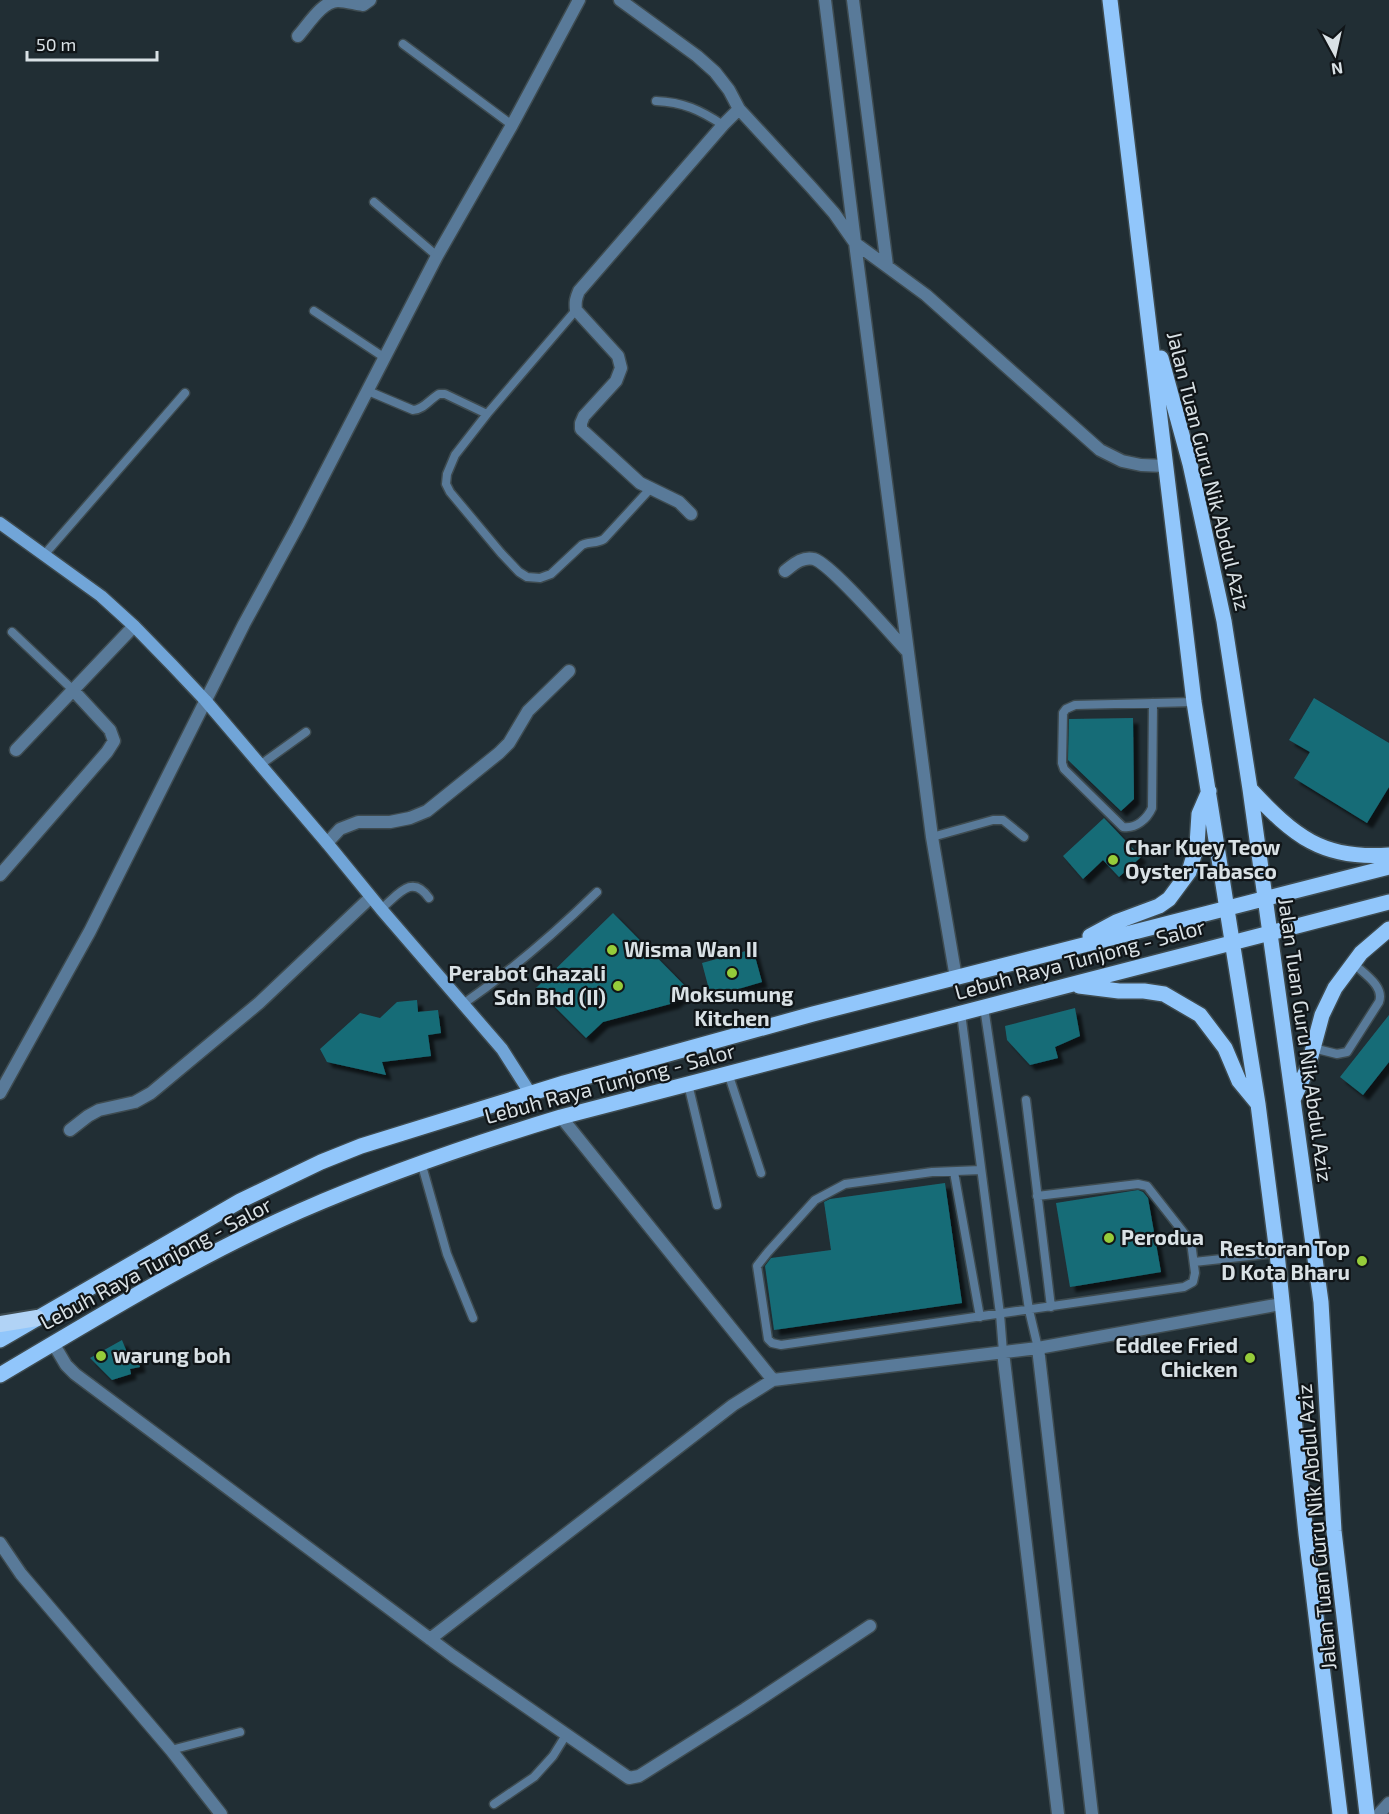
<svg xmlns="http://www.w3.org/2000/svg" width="1389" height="1814" font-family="'Exo 2',sans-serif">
  <defs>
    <filter id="shadow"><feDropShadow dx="5.5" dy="5.5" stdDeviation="1.5" flood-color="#0009"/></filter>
  </defs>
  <rect width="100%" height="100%" fill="#212e34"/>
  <path fill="#196c77" filter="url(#shadow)" d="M 1314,698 L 1389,743 L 1389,787 L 1367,823 L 1294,778 L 1310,752 L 1289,740 Z
    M 1133,718 L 1134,799 L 1121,811 L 1068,760 L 1069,719 Z
    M 1104,818 L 1141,857 L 1119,877 L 1103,860 L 1083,879 L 1063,856 Z
    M 613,913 L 689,990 L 674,1003 L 603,1022 L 586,1038 L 536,988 Z
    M 753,949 L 762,982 L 711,997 L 702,963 Z
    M 417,1000 L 418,1012 L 438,1010 L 441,1033 L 428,1035 L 431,1056 L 382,1062 L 386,1075 L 327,1062 L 320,1049 L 360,1013 L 380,1018 L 397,1002 Z
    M 1075,1008 L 1080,1036 L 1055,1047 L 1058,1058 L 1030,1065 L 1007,1040 L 1005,1026 Z
    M 1389,1015 L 1389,1062 L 1363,1095 L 1340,1077 Z
    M 945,1183 L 962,1303 L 774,1330 L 765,1266 L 771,1258 L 831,1250 L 824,1202 L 830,1199 Z
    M 1138,1190 L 1143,1192 L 1148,1198 L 1161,1272 L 1070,1287 L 1056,1203 Z
    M 122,1340 L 128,1355 L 137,1354 L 140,1367 L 130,1369 L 131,1374 L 112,1380 L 90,1358 Z"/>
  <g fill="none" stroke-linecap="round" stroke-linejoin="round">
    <defs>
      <path id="service" d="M 403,44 L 512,125
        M 656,101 C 683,102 700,110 723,125
        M 374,202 L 437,256
        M 576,310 L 487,414 L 455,455 L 447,474 L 446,484 L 450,492 L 501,553 L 519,572 L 527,577 L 540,578 L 551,574 L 582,545 C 589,541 596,544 604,539 L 650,489
        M 314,311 L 385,358
        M 368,391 L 413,410 C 423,410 430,399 439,394 L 445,394 L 487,414
        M 44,555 L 185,393
        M 12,632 L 72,689
        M 1153,703 L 1152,808 C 1147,819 1136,829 1123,827 L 1064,769 L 1062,763 L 1063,713 L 1066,709 L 1075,705 L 1194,702
        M 260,765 L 306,732
        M 932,837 L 993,820 L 1003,820 L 1024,837
        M 381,909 C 398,895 412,873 429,898
        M 463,1004 C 511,971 555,933 597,892
        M 984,1007 L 1029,1310 L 1038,1348
        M 961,1013 L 1000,1314 L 1003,1352
        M 1313,1048 L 1337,1054 L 1347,1052 L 1379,1002 C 1385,986 1363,973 1353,963
        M 728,1073 L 761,1173
        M 688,1084 L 717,1205
        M 1026,1100 L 1051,1307
        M 421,1162 L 447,1254 L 473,1318
        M 981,1170 L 932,1172 L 845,1184 L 815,1200 L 768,1252 L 757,1266 L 768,1339 L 772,1343 L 781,1345 L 1184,1287 L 1193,1282 L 1195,1273 L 1191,1242 L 1147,1186 L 1138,1184 L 1037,1196
        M 954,1172 L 980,1317
        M 1194,1262 L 1277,1253
        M 171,1750 L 240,1732
        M 494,1804 L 534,1777 L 553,1756 L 566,1735"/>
      <path id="minor" d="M 620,0 L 697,56 L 715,72 L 729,90 L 739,109 L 811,187 L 834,213 L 855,243
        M 825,0 L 855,242
        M 853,0 L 887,266
        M 298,36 C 308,25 322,1 338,1 C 346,1 355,4 363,5 L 370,0
        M 691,514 L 679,502 L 640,483 L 581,429 L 581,423 L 584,416 L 616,381 L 621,368 L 618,356 L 576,310 C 575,302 576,298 579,291 L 723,125 L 739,109
        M 785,571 C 793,565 802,556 814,559 C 832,565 890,633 907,651
        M 16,750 L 134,626
        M 327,843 L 340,829 L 358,822 L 390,822 L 410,818 L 427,811 L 499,753 L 509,743 L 528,711 L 569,671
        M 0,875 L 107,752 L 114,741 L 110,730 L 72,689
        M 956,978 L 932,837 L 855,243 L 926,295 L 1100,450 L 1122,461 L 1141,465 L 1165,466
        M 0,1093 L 90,931 L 244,624 L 298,525 L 437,256 L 512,125 L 579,0
        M 561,1117 L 773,1380
        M 70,1130 L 88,1116 L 99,1110 L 135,1102 L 151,1093 L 259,1003 L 371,897
        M 53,1343 L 66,1365 L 75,1374 L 453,1656 L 629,1778 L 639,1776 L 745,1709 L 870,1626
        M 1038,1348 L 1092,1814
        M 1003,1352 L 1058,1814
        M 0,1543 L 21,1574 L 171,1750 L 221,1814
        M 430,1639 L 733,1405 L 773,1380 L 1038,1348 L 1281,1304
        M 1379,1814 L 1389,1803"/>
      <path id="secondary" d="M 0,523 L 101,596 L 134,626 L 172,665 L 205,700 L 327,843 L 381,909 L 502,1049 L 530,1093"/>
      <path id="primary" d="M 1110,0 L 1194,702 L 1258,1104 L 1277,1253 L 1306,1534 L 1340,1814
        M 1161,358 L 1190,464 L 1224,621 L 1250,789 L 1321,1302 L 1334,1531 L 1367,1814
        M 1250,789 C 1294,836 1322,860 1389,855
        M 1090,936 L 1116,922 L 1159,906 L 1169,899 L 1189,872 L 1197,845 L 1199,814 L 1209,791
        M 1079,986 L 1119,991 L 1144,991 L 1164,994 L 1200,1015 L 1225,1048 L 1239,1081 L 1258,1104
        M 1293,1100 L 1308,1067 L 1322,1015 L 1335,988 L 1361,953 L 1389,929
        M 0,1340 L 240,1201 L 321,1162 L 361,1146 L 564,1083 L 813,1014 L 1389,867
        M 0,1375 C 98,1317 195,1257 300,1211 C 385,1174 472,1144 561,1117 L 1389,902"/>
      <path id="trunk" d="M 0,1324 L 37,1318"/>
    </defs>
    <use href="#service" stroke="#3e4b50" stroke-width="11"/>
    <use href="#minor" stroke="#3e4b50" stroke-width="15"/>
    <use href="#secondary" stroke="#3e4b50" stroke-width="15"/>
    <use href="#primary" stroke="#3e4b50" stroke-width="18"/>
    <use href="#trunk" stroke="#3e4b50" stroke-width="20"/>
    <use href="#service" stroke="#597a99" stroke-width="8"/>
    <use href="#minor" stroke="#597a99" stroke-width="12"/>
    <use href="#secondary" stroke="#71a5d8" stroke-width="12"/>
    <use href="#primary" stroke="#91c6fb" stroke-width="15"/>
    <use href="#trunk" stroke="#b1d3f6" stroke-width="16"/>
  </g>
  <g fill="#96cc3a" stroke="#101518" stroke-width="2">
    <circle cx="1113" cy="860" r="6"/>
    <circle cx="612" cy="950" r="6"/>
    <circle cx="732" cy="973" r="6"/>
    <circle cx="618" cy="986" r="6"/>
    <circle cx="1109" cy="1238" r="6"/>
    <circle cx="1362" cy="1261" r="6"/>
    <circle cx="101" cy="1356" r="6"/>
    <circle cx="1250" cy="1358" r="6"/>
  </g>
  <g text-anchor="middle" stroke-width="4.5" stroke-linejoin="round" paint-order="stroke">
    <g font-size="21" fill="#d9e1e5" stroke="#101518">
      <text transform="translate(1208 471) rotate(76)" y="7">Jalan Tuan Guru Nik Abdul Aziz</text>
      <text transform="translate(1080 960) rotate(-15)" y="7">Lebuh Raya Tunjong - Salor</text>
      <text transform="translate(1305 1040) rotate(82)" y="7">Jalan Tuan Guru Nik Abdul Aziz</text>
      <text transform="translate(610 1084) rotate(-15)" y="7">Lebuh Raya Tunjong - Salor</text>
      <text transform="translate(156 1264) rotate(-28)" y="7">Lebuh Raya Tunjong - Salor</text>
      <text transform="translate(1317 1527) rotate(-95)" y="7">Jalan Tuan Guru Nik Abdul Aziz</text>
    </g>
    <g font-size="21" font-weight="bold" fill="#d9e1e5" stroke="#101518" text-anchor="start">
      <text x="1125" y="855">Char Kuey Teow<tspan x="1125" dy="24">Oyster Tabasco</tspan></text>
      <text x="624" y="957">Wisma Wan II</text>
      <text x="606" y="981" text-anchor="end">Perabot Ghazali<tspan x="606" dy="24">Sdn Bhd (II)</tspan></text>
      <text x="732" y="1002" text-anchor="middle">Moksumung<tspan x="732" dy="24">Kitchen</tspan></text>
      <text x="1121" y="1245">Perodua</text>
      <text x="1350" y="1256" text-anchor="end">Restoran Top<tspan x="1350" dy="24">D Kota Bharu</tspan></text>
      <text x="1238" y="1353" text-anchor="end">Eddlee Fried<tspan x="1238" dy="24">Chicken</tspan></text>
      <text x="113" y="1363">warung boh</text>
    </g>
  </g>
  <g transform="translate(1335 54) rotate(172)" stroke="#101518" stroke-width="4.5" paint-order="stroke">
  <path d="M0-4.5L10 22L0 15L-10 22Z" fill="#d9e1e5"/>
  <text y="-9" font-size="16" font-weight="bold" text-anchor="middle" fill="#d9e1e5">N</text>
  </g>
  <path d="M27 51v9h130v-9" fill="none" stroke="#d9e1e5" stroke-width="3"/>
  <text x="36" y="51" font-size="18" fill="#d9e1e5" stroke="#101518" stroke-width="4.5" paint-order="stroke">50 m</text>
</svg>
